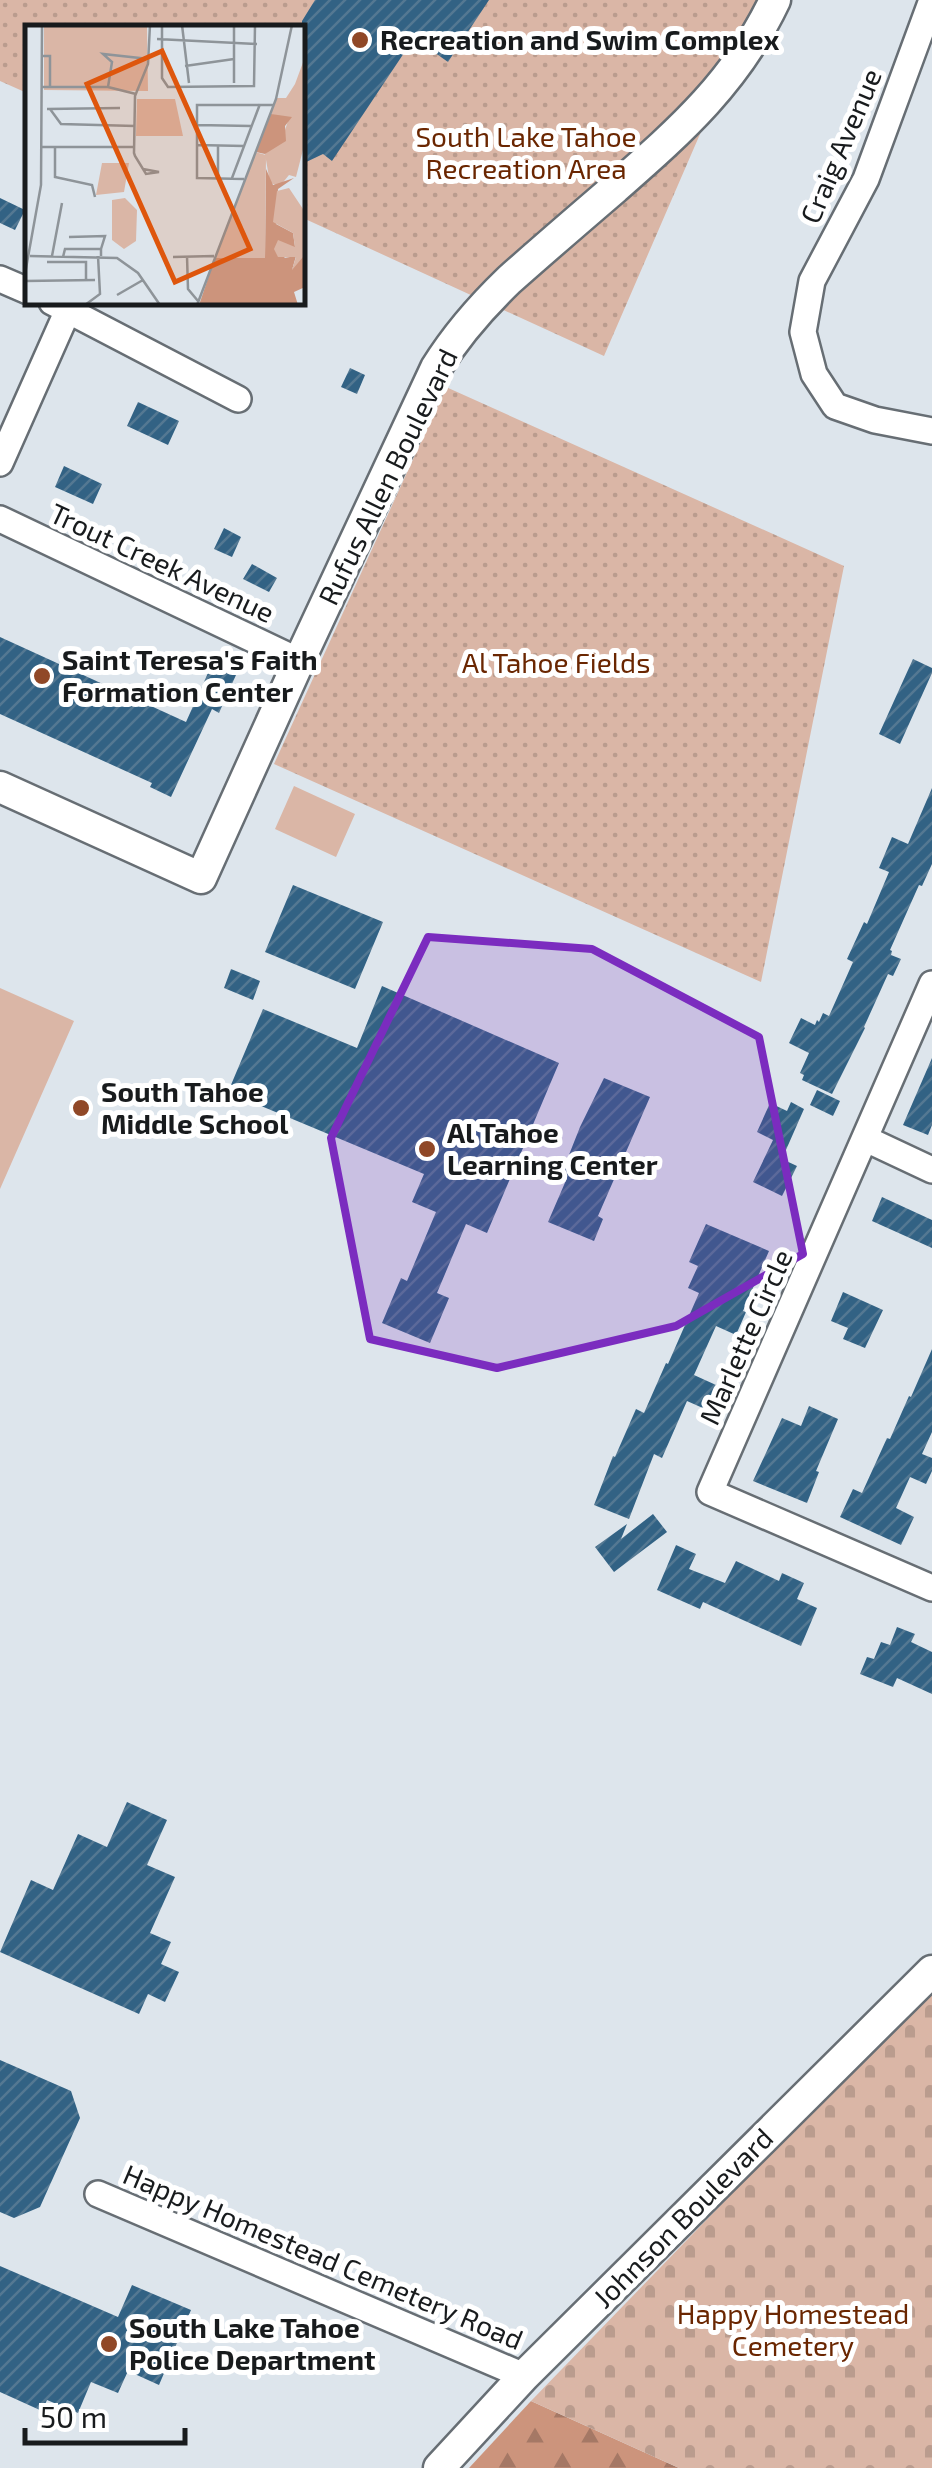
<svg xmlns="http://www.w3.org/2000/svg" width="932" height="2468" font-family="'Exo 2',sans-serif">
  <defs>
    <pattern id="forest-firs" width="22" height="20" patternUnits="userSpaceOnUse" patternTransform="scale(2.5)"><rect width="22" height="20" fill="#cc947c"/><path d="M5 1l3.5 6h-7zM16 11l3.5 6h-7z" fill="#a57865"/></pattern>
    <pattern id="cemetery-stones" width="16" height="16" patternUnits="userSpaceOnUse" patternTransform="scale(2.5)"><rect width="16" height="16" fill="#dab6a6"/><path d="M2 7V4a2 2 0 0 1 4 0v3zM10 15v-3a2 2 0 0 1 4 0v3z" fill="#ba9c8e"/></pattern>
    <pattern id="park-dots" width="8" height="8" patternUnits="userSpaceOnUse" patternTransform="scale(2.5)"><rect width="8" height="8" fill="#dab6a6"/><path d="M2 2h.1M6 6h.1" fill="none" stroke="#ba9c8e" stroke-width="1.8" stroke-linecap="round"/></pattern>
    <pattern id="building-hatch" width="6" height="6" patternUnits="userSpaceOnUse" patternTransform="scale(2.5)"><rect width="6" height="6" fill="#326284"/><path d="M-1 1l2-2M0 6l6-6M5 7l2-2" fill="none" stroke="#547892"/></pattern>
  </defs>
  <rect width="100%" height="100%" fill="#dde5ec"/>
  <path fill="#dab6a6" d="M 294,786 L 355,814 L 336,857 L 275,829 Z
    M 0,988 L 74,1021 L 0,1189 Z"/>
  <path fill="url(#forest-firs)" d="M 531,2401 L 679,2468 L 469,2468 Z"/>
  <path fill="url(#cemetery-stones)" d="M 932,1987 L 932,2468 L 679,2468 L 531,2401 Z"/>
  <path fill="url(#park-dots)" d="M 0,0 L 758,0 L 604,356 L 303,218 L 302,28 L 28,28 L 27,93 L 0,81 Z
    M 446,387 L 844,566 L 761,982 L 274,764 Z"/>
  <path fill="url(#building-hatch)" d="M 315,0 L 489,0 L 448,62 L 414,38 L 332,161 L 323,154 L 302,164 L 302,21 Z
    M 0,198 L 25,210 L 15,230 L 0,223 Z
    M 350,368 L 365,375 L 357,394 L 341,387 Z
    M 138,402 L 179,421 L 168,445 L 127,426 Z
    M 64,466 L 102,484 L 93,504 L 55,487 Z
    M 224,528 L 241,537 L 232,557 L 214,549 Z
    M 252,564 L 277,578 L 269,592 L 243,579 Z
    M 0,637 L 186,722 L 212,664 L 236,675 L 219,713 L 212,709 L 171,797 L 150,787 L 152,783 L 0,714 Z
    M 913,659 L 932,668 L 932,673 L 900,744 L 879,734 Z
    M 932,788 L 932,864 L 922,886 L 919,885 L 890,950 L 892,951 L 891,955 L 901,959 L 893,976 L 888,974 L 864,1027 L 865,1028 L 832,1094 L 802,1080 L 804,1075 L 800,1073 L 809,1053 L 789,1043 L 801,1018 L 815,1025 L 817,1020 L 819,1022 L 823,1013 L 829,1016 L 853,962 L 847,959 L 864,922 L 867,924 L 889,872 L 879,868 L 892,837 L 908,844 Z
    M 293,885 L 383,922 L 355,989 L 265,952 Z
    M 231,969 L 260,981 L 253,1000 L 224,988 Z
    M 382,986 L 559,1063 L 487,1233 L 466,1224 L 437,1293 L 449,1298 L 430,1343 L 382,1323 L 401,1278 L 407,1281 L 436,1212 L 412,1202 L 424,1174 L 228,1092 L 263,1009 L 357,1048 Z
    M 932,1058 L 932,1125 L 928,1135 L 903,1125 Z
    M 604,1078 L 650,1097 L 598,1216 L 603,1219 L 594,1241 L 548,1222 L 567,1178 L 561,1175 L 580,1127 Z
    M 817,1090 L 840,1101 L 833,1116 L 810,1105 Z
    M 791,1102 L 804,1109 L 782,1159 L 797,1166 L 782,1196 L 753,1182 L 773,1140 L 757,1132 L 770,1103 L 787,1111 Z
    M 882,1197 L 932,1220 L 932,1248 L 872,1221 Z
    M 706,1224 L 769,1251 L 743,1311 L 746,1312 L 736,1335 L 716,1326 L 694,1375 L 716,1385 L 705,1409 L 687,1401 L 662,1458 L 654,1454 L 629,1519 L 594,1505 L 613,1456 L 615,1457 L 636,1409 L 644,1413 L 666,1363 L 668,1364 L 699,1293 L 688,1288 L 698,1266 L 689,1262 Z
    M 843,1292 L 883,1310 L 865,1348 L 843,1339 L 848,1328 L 831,1321 Z
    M 932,1349 L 932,1432 L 922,1454 L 932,1458 L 932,1471 L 926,1484 L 910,1477 L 896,1508 L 914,1517 L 901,1545 L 840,1517 L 853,1489 L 862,1493 L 887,1438 L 890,1439 L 909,1396 L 911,1397 Z
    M 809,1406 L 838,1419 L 816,1471 L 819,1472 L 807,1503 L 753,1481 L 782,1418 L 801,1426 Z
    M 653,1514 L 667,1532 L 614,1572 L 595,1547 L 627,1524 L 621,1539 Z
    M 676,1545 L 696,1554 L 689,1569 L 725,1583 L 736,1561 L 779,1581 L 782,1573 L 804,1583 L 797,1599 L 817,1608 L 801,1646 L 703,1602 L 700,1609 L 657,1590 Z
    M 897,1627 L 915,1634 L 911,1642 L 932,1652 L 932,1694 L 897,1678 L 893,1687 L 860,1674 L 867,1657 L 874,1659 L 881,1642 L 890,1645 Z
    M 127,1802 L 167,1820 L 147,1865 L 175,1877 L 150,1933 L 171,1942 L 161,1964 L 179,1972 L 165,2002 L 148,1994 L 139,2014 L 0,1952 L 31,1880 L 53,1890 L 78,1834 L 107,1847 Z
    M 0,2060 L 71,2091 L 80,2118 L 40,2207 L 14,2218 L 0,2212 Z
    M 0,2266 L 118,2317 L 132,2285 L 191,2310 L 159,2385 L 128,2371 L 118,2393 L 91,2382 L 78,2413 L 47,2400 L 42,2411 L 0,2392 Z"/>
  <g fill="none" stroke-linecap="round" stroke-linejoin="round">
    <defs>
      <path id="minor" d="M 932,0 L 866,179 L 812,281 L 803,332 L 814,374 L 835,406 L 875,420 L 932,431
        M 0,279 L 28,291
        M 52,302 L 238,399
        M 0,463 L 68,310
        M 0,519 L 299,661
        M 932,984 L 710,1492 L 932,1588
        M 866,1139 L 932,1170
        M 98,2194 L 524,2376"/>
      <path id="tertiary" d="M 0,787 L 201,878 L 299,661 L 436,368 C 457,334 481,307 509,280 C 544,249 580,218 615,188 C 681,130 736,82 775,0
        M 439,2468 L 524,2376 L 932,1971"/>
    </defs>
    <use href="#minor" stroke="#676e74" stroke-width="30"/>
    <use href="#tertiary" stroke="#676e74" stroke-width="35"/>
    <use href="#minor" stroke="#fff" stroke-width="25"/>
    <use href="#tertiary" stroke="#fff" stroke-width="30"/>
  </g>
  <path fill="#7b2cbf" fill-opacity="0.2" stroke="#7b2cbf" stroke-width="8" stroke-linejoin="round" d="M 428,937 L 592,949 L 759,1037 L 803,1254 L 676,1326 L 497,1368 L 370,1339 L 331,1138 Z"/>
  <g fill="#904827" stroke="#fff" stroke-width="4">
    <circle cx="360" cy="40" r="10"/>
    <circle cx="42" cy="676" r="10"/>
    <circle cx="81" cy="1108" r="10"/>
    <circle cx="427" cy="1149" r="10"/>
    <circle cx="109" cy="2344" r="10"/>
  </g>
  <g text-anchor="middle" stroke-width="10" stroke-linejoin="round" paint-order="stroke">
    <g font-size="28" font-weight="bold" fill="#181b1d" stroke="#fff" text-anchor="start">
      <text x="380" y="50">Recreation and Swim Complex</text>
      <text x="62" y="670">Saint Teresa's Faith<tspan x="62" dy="32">Formation Center</tspan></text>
      <text x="101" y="1102">South Tahoe<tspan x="101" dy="32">Middle School</tspan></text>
      <text x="447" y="1143">Al Tahoe<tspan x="447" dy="32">Learning Center</tspan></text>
      <text x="129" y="2338">South Lake Tahoe<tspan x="129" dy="32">Police Department</tspan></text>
    </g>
    <g font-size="28" fill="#6a2601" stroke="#fff">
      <text x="526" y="147">South Lake Tahoe<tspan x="526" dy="32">Recreation Area</tspan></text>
      <text x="556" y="673">Al Tahoe Fields</text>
      <text x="793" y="2324">Happy Homestead<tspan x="793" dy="32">Cemetery</tspan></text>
    </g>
    <g font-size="28" fill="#181b1d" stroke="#fff">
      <text transform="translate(841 146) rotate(-67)" y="10">Craig Avenue</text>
      <text transform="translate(388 477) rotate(-64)" y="10">Rufus Allen Boulevard</text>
      <text transform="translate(162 563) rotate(25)" y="10">Trout Creek Avenue</text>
      <text transform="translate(746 1337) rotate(-66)" y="10">Marlette Circle</text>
      <text transform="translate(683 2218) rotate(-45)" y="10">Johnson Boulevard</text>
      <text transform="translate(323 2257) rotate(23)" y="10">Happy Homestead Cemetery Road</text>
    </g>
  </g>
  <g transform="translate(25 25)">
    <rect width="280" height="280" fill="#dde5ec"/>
    <path d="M 280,32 L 280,117 L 271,152 L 264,150 L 255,161 L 245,158 L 240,129 L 257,114 L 263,96 L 246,89 L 252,73 L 261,73 L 270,59 ZM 77,138 L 104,138 L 99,167 L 71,170 ZM 100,173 L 112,185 L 111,216 L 99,224 L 87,215 L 87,175 Z" fill="#dab6a6"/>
    <path d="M 246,89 L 267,92 L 260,101 L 261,116 L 240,129 L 231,127 ZM 241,144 L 248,160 L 269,153 L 253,164 L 251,199 L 268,208 L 270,222 L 259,233 L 271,231 L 267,245 L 280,215 L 280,262 L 269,267 L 273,280 L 174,280 L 190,233 L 240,233 Z" fill="#cc947c"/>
    <path d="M 264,163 L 280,187 L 278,232 L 267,245 L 271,232 L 253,232 L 249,224 L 253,215 L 270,222 L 268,208 L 248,197 L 252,166 Z" fill="#dab6a6"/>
    <path d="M 230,127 L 241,130 L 240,233 L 190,233 Z" fill="#dab6a6"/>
    <path d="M 19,0 L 122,0 L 123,66 L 19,65 ZM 112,74 L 150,74 L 158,111 L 111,111 Z" fill="#dab6a6"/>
    <path fill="none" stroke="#8e9499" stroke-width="2.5" d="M 137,0 L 137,53 L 143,62 L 229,61 L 230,0M 157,0 L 164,58M 132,14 L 232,19M 17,31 L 25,31 L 25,62M 160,41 L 209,34M 209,58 L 209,0M 17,62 L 83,62M 111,69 L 83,62 L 87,37 L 78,29 L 124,34M 22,84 L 95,83M 25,84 L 36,99 L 110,101M 172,100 L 226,101M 172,120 L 219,121M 17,122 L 109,122M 30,122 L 30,152 L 67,160 L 70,172M 118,144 L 134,147 L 121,149 L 110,131 L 109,128 L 110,71 L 123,39 L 125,0M 193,153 L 193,120M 207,153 L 235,79M 219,154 L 172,153 L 172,80 L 248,80M 44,212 L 80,211 L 76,224M 5,231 L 92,233 L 113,248 L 135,280M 27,231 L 37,178M 162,231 L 163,264 L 173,276M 38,232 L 40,224 L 76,224 L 76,231M 148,232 L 189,231M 22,237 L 61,237 L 61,256M 0,249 L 16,160 L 17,0M 0,256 L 70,255M 92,270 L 118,255M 60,280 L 75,269 L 73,231M 172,280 L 251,74 L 267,0"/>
    <path fill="#de560d" fill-opacity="0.15" stroke="#de560d" stroke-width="5" d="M 137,26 L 225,224 L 150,257 L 62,59 Z"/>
    <rect width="280" height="280" fill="none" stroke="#181b1d" stroke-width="5"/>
  </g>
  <path d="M25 2428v15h160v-15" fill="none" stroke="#181b1d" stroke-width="5"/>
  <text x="40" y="2428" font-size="30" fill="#181b1d" stroke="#ffffff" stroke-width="8" paint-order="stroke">50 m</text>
</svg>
